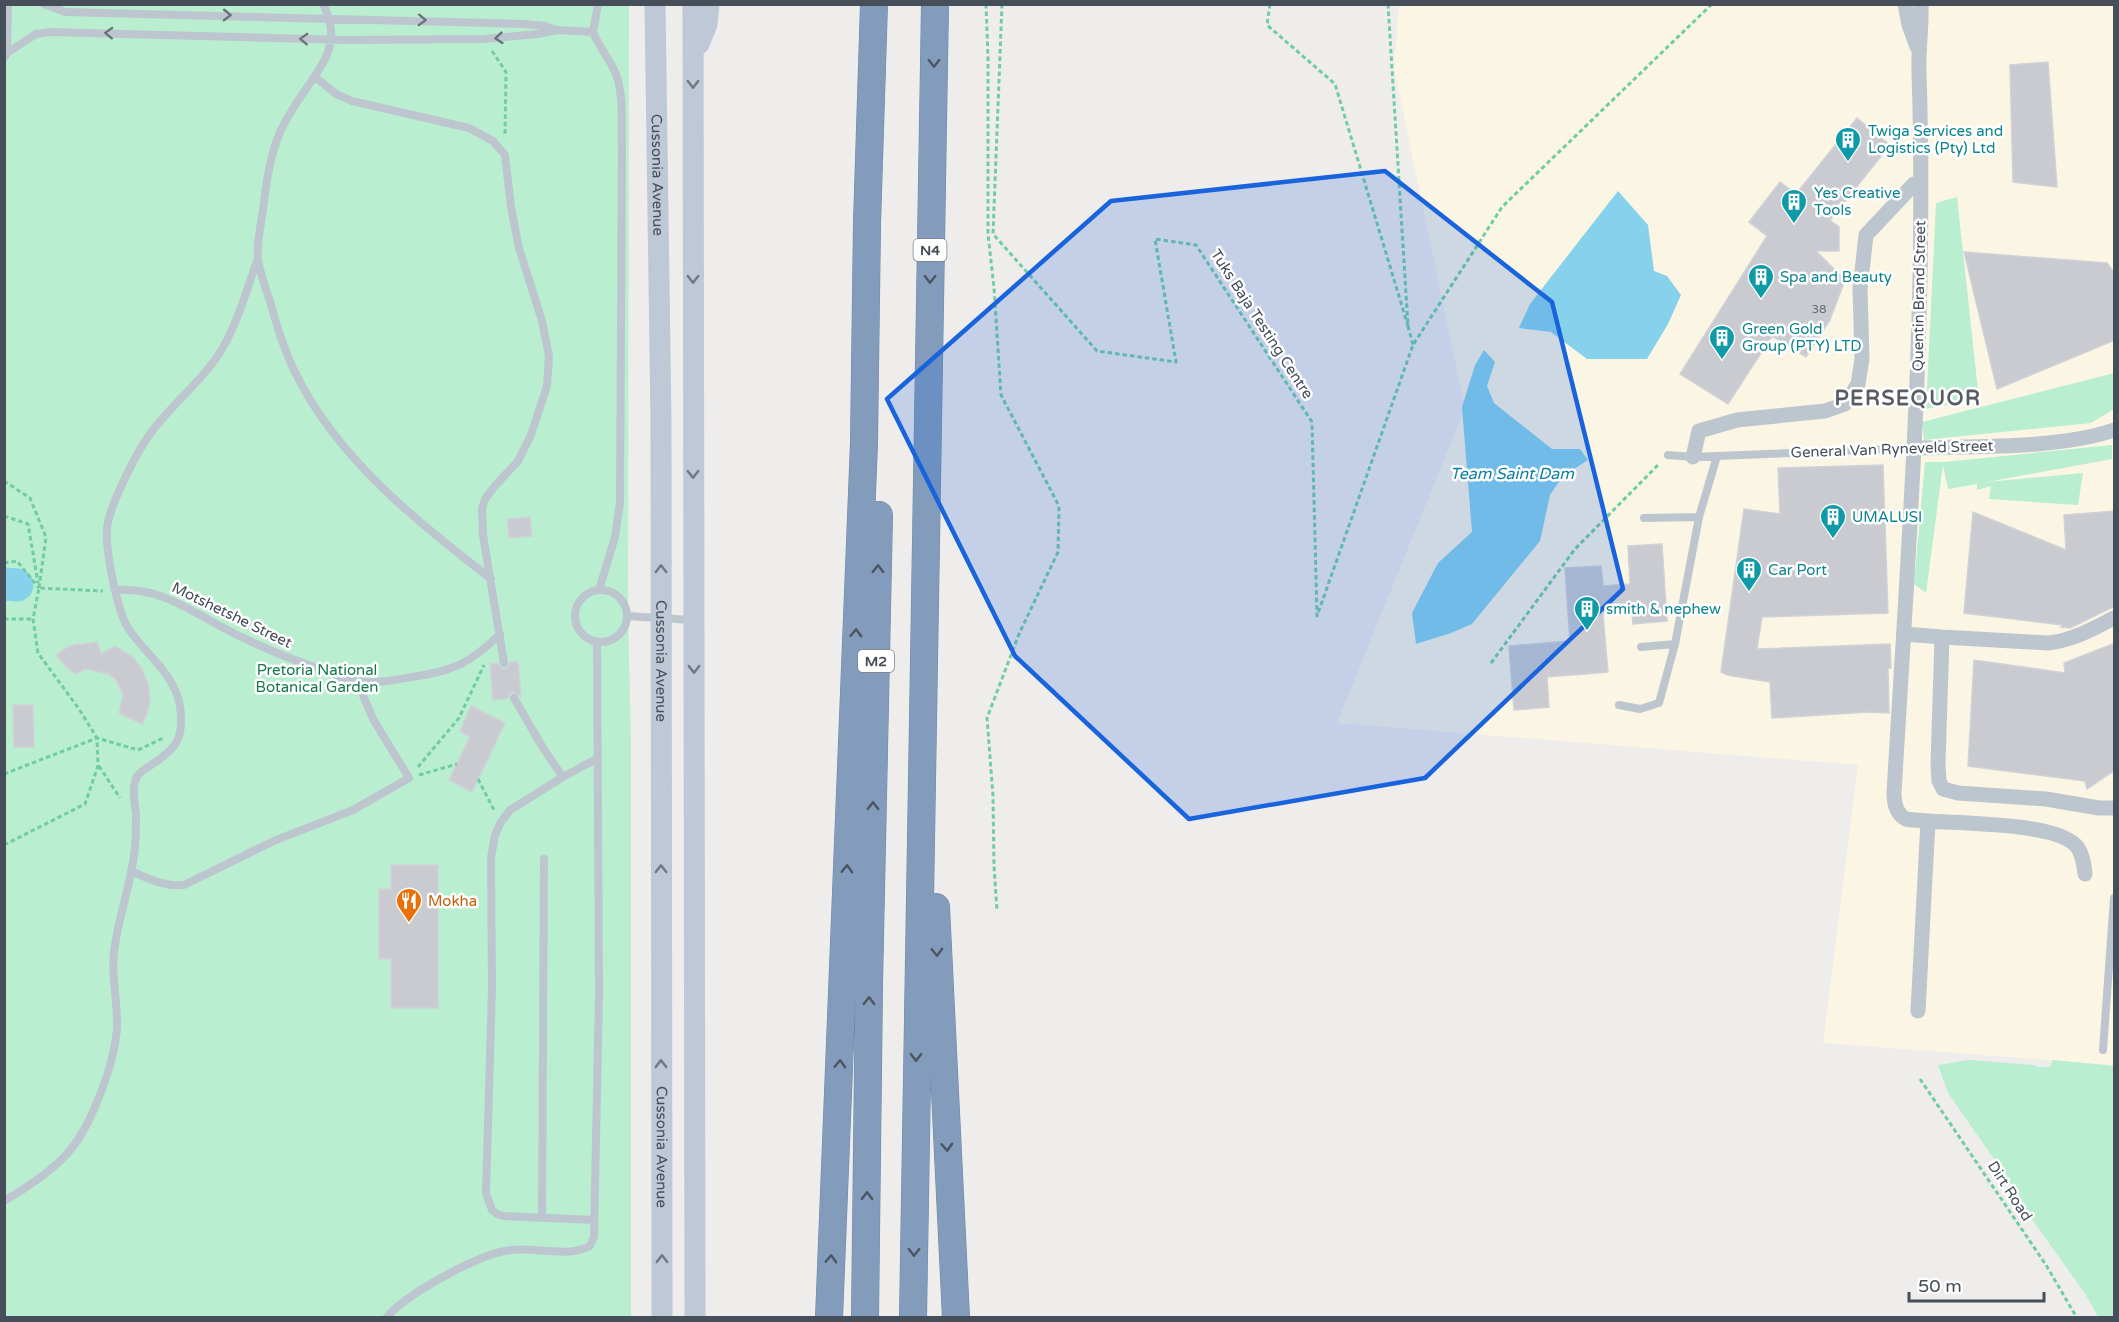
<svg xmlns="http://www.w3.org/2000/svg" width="2119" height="1322" font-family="'Varela Round',sans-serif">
  <rect width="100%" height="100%" fill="#efecec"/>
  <path fill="#fbf6e4" d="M 1399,5 L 2114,5 L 2114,1065 L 1823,1043 L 1858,765 L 1337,723 L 1465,408 L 1394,69 Z"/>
  <path fill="#b9eed0" d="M 5,5 L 629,5 L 628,617 L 631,740 L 631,1317 L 5,1318 Z
    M 1957,197 L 1979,399 L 1926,409 L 1936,203 Z
    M 2114,373 L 2114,409 L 2091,423 L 1924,440 L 1922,422 Z
    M 2112,445 L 2112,459 L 1987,482 L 2083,473 L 2078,505 L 1989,499 L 1991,486 L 1977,490 L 1977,484 L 1948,489 L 1943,465 L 1926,593 L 1914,584 L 1925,462 L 1944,462 Z
    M 1969,1060 L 2034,1065 L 2038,1067 L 2050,1067 L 2053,1060 L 2114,1066 L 2114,1317 L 2098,1317 L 2086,1295 L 2014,1194 L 1994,1159 L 1948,1093 L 1938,1065 Z"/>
  <path fill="#86d1eb" d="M 1618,191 L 1648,225 L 1654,271 L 1667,276 L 1681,295 L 1668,324 L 1647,359 L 1587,359 L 1551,332 L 1519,328 L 1530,304 Z
    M 1484,350 L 1495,362 L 1487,386 L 1494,403 L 1552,449 L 1580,449 L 1588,460 L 1563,476 L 1550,495 L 1540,541 L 1472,624 L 1451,633 L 1416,644 L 1412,613 L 1438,563 L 1472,532 L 1462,407 L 1475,365 Z"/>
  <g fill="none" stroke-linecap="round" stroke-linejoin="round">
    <path stroke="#86d1eb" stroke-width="33" d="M 4,584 L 17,585"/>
  </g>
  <path fill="#c9cbd1" stroke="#d0d2d8" stroke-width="1.5" d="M 2048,62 L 2057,187 L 2013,182 L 2010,65 Z
    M 1857,118 L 1890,145 L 1830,220 L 1839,227 L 1839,251 L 1816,251 L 1845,280 L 1830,320 L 1806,357 L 1772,336 L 1728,404 L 1680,374 L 1767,236 L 1749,222 L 1780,182 L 1796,194 Z
    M 1964,252 L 2107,263 L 2115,274 L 2115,340 L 1997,389 Z
    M 1883,465 L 1888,613 L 1762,617 L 1757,649 L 1890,644 L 1891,668 L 1888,668 L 1889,713 L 1869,712 L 1772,718 L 1770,682 L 1727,675 L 1721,672 L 1744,509 L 1780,514 L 1778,468 Z
    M 2115,511 L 2115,606 L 2070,628 L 2061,627 L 2062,625 L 1964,613 L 1973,512 L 2066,550 L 2064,515 Z
    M 530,517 L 532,536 L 509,538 L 507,519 Z
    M 1662,544 L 1667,621 L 1633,624 L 1632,612 L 1603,614 L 1608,672 L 1547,677 L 1549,707 L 1514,710 L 1509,646 L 1570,641 L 1565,568 L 1601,566 L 1603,586 L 1630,584 L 1628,546 Z
    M 97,642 L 101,654 L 115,646 L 133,657 L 141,668 L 148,683 L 150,702 L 147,714 L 142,724 L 119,713 L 123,695 L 116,680 L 109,674 L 85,669 L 76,674 L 67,668 L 56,655 L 69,646 Z
    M 2115,643 L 2115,770 L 2087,789 L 2085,781 L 1968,766 L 1974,660 L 2065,673 L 2064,663 Z
    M 518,661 L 521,697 L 513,692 L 509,695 L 508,698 L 493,700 L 490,664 L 498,663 L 500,667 L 504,669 L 508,667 L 510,662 Z
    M 13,705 L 33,705 L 34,747 L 14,747 Z
    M 471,706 L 505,723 L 472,792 L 449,780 L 470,737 L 460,731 Z
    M 391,865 L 438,865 L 438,1008 L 391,1008 L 391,959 L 379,959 L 379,889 L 391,889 Z"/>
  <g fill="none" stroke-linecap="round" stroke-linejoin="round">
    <defs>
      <path id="highway" d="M 936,907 L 956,1318
        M 829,1318 L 864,443 L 867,223 L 874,4
        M 865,1318 L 869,984 L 879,515
        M 913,1318 L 935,4"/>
    </defs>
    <use href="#highway" stroke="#6e87a7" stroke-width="28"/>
    <path stroke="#71cca4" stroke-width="3" stroke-dasharray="4.5 3" stroke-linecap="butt" d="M 986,4 L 988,58 L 988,234 L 994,288 L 1001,395 L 1059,506 L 1058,552 L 1019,634 L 987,718 L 993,796 L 994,866 L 997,911
      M 1002,4 L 993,234 L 1097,351 L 1176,362 L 1155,239 L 1196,245 L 1312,422 L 1317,616 L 1413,345 L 1502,207 L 1712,4
      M 1270,4 L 1267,25 L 1335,84 L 1408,326
      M 1388,4 L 1408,326 L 1413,345
      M 492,51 L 506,72 L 505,136
      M 4,481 L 30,498 L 46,537 L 39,588
      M 4,516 L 28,524 L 38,583
      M 4,563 L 17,561 L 39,588
      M 4,619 L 33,619
      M 1491,663 L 1575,549 L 1660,463
      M 99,766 L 120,798
      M 418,767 L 459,718 L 484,665
      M 4,774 L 97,738 L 138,750 L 163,738
      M 419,775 L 457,764
      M 478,779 L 494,810
      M 4,845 L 85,804 L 98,766 L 97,738 L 79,709 L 38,653 L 33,619 L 39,588 L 103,591
      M 1920,1079 L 2046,1265 L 2077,1318"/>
    <path stroke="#bdc6cf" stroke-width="8" d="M 44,4 L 65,12 L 525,24 L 545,26 L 556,30
      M 323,4 C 343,43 323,63 302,95 C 294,106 287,118 281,130 C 270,154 266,184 263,210 C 261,225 256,245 258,260 C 261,276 267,292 272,308 C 278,330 285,352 295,372 C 337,459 417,521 491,579
      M 593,32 L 598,4
      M 7,53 L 36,34 L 51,32 L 347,40 L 484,39 L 538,34 L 557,30 L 593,32 C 599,47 610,60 616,74 C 624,96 621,123 622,146 L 620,503 L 615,537 L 599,590
      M 4,58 L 7,53 L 8,4
      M 315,77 L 336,94 L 352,101 L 469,128 L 493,141 L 505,155 L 511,207 L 519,248 L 542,321 L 549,356 L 547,386 L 531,435 L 518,461 L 494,487 L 485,499 L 482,509 L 483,535 L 504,663
      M 1668,455 L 1693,457 L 1915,448
      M 1644,518 L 1699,517
      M 116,590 C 159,588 183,606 218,625 C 251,643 287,658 323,670 C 334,674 346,680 358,681 C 375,684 395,680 412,677 C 453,671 471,663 500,634
      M575 616a26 26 0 1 1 52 0a26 26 0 1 1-52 0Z
      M 627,616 L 691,620
      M 1641,647 L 1675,644
      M 514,698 L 543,748 L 563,777
      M 1619,705 L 1640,709 L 1659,703 L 1675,644 L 1699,517 L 1717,456
      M 131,871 C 149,879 165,887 184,885 L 276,840 L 353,810 L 409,778 L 373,719 L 357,681
      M 2103,1050 L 2114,898
      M 4,1201 C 26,1188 48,1174 65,1156 C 91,1129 114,1065 117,1028 C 118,1003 111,978 114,952 C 118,917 132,882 135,847 C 136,836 136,825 136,814 C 135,804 132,792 135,782 C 136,775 142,771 148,767 C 175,750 185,740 180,706 C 175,675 147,655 130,631 C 117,613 103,543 108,522 C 113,499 138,449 153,430 C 173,404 198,384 217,357 C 237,327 246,291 258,258
      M 542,1218 L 544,859
      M 594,1220 L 503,1216 L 497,1214 L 492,1210 L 486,1193 L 492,988 L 491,858 L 495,835 L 501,822 L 510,810 L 563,777 L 598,758
      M 386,1318 C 406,1294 480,1253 511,1250 C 536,1247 567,1258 590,1246 L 594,1237 L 599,993 L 597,642"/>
    <path stroke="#bdc6cf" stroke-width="15" d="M 1905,4 L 1909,25 L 1917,47
      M 1921,4 C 1922,27 1918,50 1919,72 C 1927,313 1908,553 1894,793 C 1894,804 1896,814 1906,819 C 1942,825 2057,819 2078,848 C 2083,856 2084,865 2085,874
      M 1915,448 C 1975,446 2059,449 2114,430
      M 1693,457 L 1699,431 L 1737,420 L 1825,411 L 1845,404 L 1858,384 L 1862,359 L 1860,289 L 1866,235 L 1914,184
      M 1904,634 L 1942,637 L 1938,764 L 1939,781 L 1943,789 L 1958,793 L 2046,799 L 2099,808 L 2114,808
      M 1942,637 L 2049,643 C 2073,640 2093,629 2114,618
      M 1918,1011 L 1928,821"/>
    <g stroke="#bec8d6" stroke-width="21">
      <path id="s1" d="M 655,4 L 661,422 L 662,1318"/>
      <path d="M 693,4 L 695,1318"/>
      <path d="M 699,44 L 707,24 L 709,4"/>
    </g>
    <use href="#highway" stroke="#839cbc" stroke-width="27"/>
  </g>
  <defs><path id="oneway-chevron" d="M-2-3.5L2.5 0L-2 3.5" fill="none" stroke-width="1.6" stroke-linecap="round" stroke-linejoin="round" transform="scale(1.5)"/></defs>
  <g stroke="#69727c">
    <use href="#oneway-chevron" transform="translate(227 15) rotate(1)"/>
    <use href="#oneway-chevron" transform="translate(422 20) rotate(2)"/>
    <use href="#oneway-chevron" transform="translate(109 33) rotate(-178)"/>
    <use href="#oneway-chevron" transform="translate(499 38) rotate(175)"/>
    <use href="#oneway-chevron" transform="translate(304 39) rotate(-178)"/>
  </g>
  <g stroke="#4b5663">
    <use href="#oneway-chevron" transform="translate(934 63) rotate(91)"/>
    <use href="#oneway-chevron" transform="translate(930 279) rotate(91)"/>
    <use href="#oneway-chevron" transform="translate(878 569) rotate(-89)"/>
    <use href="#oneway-chevron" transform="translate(856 633) rotate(-88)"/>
    <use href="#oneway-chevron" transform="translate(873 806) rotate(-89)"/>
    <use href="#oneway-chevron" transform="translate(847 869) rotate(-88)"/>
    <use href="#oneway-chevron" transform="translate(937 952) rotate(88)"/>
    <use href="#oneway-chevron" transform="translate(869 1001) rotate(-89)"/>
    <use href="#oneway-chevron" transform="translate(916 1057) rotate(91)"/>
    <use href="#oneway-chevron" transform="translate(840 1064) rotate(-88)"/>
    <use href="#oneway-chevron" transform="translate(947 1147) rotate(87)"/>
    <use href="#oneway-chevron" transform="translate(867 1196) rotate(-89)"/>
    <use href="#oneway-chevron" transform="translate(914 1252) rotate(91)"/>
    <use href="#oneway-chevron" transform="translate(831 1259) rotate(-88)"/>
  </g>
  <g stroke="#6f7985">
    <use href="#oneway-chevron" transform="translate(693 84) rotate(90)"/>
    <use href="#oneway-chevron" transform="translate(693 279) rotate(90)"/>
    <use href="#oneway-chevron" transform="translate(693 474) rotate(90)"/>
    <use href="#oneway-chevron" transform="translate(661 569) rotate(-90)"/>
    <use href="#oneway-chevron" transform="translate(694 669) rotate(90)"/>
    <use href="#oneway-chevron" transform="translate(661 869) rotate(-90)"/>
    <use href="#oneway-chevron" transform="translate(661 1064) rotate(-90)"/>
    <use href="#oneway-chevron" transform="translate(662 1259) rotate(-90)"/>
  </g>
  <path fill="#1964dc" fill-opacity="0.2" stroke="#1964dc" stroke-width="4.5" stroke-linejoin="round" d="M 1385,171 L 1552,302 L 1623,589 L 1425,778 L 1189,819 L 1015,656 L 887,399 L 1111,201 Z"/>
  <defs>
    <symbol id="building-pin" viewBox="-11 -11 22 30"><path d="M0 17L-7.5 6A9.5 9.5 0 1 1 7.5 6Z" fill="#0f9aa8" stroke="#fff"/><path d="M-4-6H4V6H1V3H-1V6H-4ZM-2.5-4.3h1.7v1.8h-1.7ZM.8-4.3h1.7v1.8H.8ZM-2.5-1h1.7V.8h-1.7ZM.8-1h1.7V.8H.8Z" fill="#fff"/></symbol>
    <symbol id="restaurant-pin" viewBox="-11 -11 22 30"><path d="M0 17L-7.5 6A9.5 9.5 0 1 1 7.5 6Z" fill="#e8710a" stroke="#fff"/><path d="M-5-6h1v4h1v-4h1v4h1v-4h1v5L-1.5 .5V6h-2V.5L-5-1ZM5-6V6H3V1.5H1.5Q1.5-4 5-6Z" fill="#fff"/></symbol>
  </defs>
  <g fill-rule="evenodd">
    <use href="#building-pin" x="1833" y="125" width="30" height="40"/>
    <use href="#building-pin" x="1779" y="187" width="30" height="40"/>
    <use href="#building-pin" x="1746" y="262" width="30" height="40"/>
    <use href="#building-pin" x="1707" y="323" width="30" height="40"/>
    <use href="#building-pin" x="1818" y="502" width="30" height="40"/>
    <use href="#building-pin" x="1734" y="555" width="30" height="40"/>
    <use href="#building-pin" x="1572" y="594" width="30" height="40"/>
    <use href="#restaurant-pin" x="394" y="886" width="30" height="40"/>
  </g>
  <g text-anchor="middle" stroke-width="5" stroke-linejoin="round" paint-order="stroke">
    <g font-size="12" fill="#666d77">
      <text x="1819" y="313">38</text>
    </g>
    <g fill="#fff" stroke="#7d838b" stroke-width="1.5">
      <rect x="913.5" y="239" width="33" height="22" rx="4.5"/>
      <rect x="858" y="650" width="36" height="22" rx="4.5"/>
    </g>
    <g font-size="14" font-weight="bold" fill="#454e59">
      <text x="930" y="255">N4</text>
      <text x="876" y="666">M2</text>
    </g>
    <g font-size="15" fill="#0d838f" stroke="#fff" text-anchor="start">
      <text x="1868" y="136">Twiga Services and<tspan x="1868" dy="17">Logistics (Pty) Ltd</tspan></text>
      <text x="1814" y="198">Yes Creative<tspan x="1814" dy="17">Tools</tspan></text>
      <text x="1780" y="282">Spa and Beauty</text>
      <text x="1742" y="334">Green Gold<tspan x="1742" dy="17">Group (PTY) LTD</tspan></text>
      <text x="1852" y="522">UMALUSI</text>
      <text x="1768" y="575">Car Port</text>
      <text x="1606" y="614">smith &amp; nephew</text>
    </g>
    <g font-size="15" fill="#454e59" stroke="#fff">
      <text dy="5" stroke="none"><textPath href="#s1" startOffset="171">Cussonia Avenue</textPath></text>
      <text transform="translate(1919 296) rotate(-89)" y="5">Quentin Brand Street</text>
      <text transform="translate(1262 324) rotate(57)" y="5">Tuks Baja Testing Centre</text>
      <text transform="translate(1892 449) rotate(-2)" y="5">General Van Ryneveld Street</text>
      <text transform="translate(232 615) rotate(26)" y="5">Motshetshe Street</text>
      <text dy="5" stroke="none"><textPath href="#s1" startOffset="657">Cussonia Avenue</textPath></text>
      <text dy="5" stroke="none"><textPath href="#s1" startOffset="1143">Cussonia Avenue</textPath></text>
      <text transform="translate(2010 1191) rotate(57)" y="5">Dirt Road</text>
    </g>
    <g font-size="15" fill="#167a4d" stroke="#fff">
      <text x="317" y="675">Pretoria National<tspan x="317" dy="17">Botanical Garden</tspan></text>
    </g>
    <g font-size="15" fill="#c56008" stroke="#fff" text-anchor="start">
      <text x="428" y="906">Mokha</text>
    </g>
    <g font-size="16" font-style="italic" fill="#0c7da5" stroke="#fff">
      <text x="1512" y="479">Team Saint Dam</text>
    </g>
    <g font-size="21" font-weight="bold" letter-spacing="1.5" fill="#595c61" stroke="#fff">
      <text x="1908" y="405">PERSEQUOR</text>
    </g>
  </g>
  <rect width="2119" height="1322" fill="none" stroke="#454e59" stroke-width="12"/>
  <path d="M1909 1292v9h135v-9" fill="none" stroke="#454e59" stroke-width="3"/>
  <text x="1918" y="1292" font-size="18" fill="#454e59" stroke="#ffffff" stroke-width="4.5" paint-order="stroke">50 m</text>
</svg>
